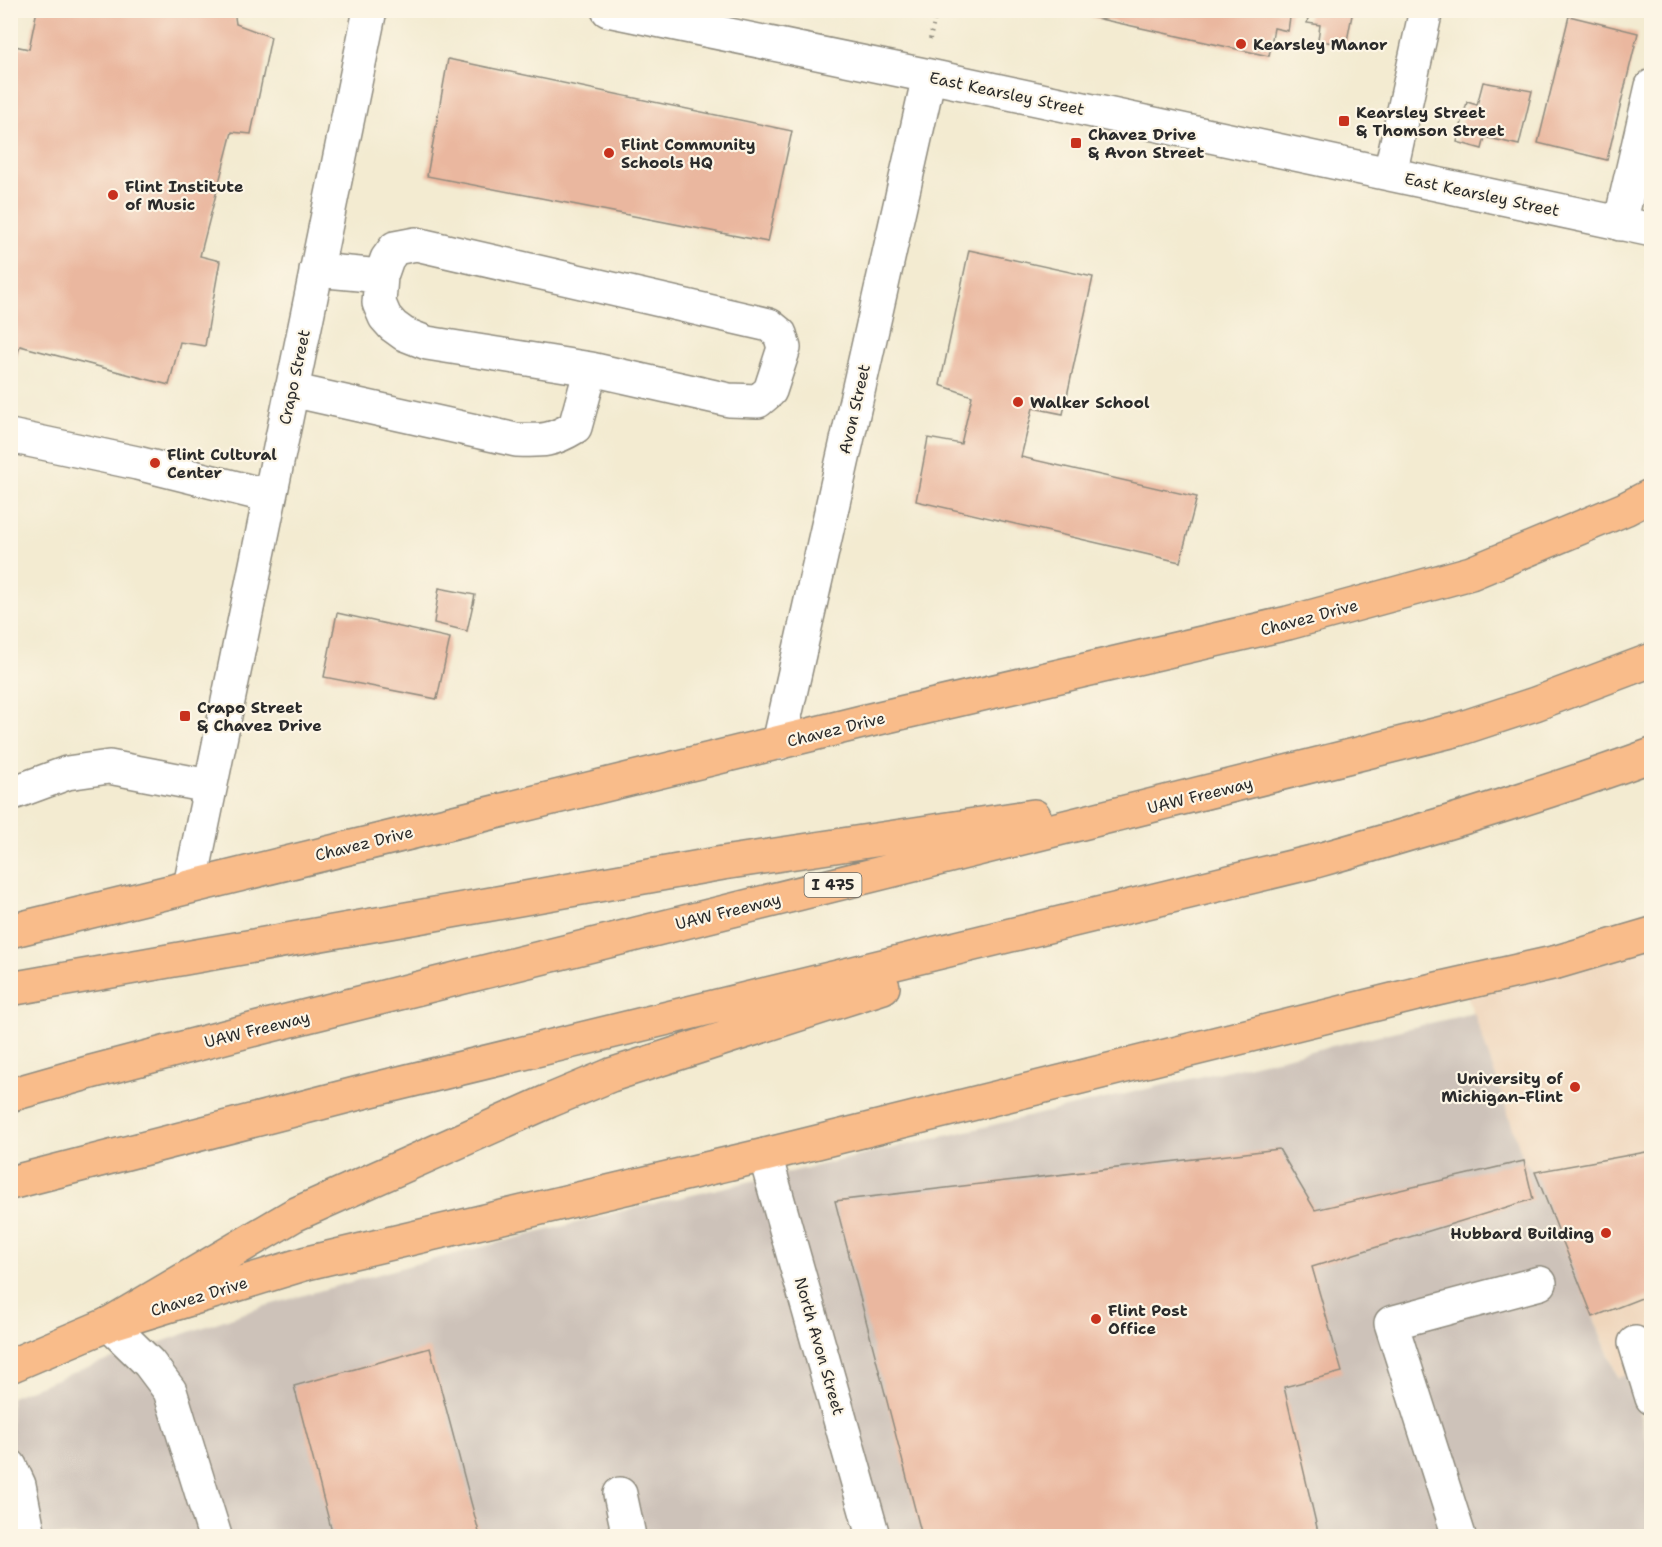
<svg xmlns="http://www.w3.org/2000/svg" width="1662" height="1547" font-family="'Shantell Sans',sans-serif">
  <rect width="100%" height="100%" fill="#fcf5e5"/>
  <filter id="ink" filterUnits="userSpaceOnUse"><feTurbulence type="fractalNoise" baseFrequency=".0167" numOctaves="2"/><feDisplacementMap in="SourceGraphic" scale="12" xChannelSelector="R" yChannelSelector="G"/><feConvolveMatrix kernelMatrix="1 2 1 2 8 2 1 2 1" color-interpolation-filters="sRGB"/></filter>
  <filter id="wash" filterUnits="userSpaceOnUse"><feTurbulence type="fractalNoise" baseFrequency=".008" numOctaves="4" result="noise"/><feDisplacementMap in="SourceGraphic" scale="24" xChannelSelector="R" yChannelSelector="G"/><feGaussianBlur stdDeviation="1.35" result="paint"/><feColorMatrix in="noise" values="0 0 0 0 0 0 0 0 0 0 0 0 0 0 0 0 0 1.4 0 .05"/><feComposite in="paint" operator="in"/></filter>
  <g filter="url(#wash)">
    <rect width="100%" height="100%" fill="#f3ebd1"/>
    <path fill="#efd6bc" d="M 1651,933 L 1651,1365 L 1619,1379 L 1535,1172 L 1524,1161 L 1463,983 Z"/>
    <path fill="#cdc2b9" d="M 1474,1013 L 1524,1161 L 1535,1172 L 1618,1378 L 1629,1374 L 1651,1456 L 1651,1536 L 11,1536 L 11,1397 L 80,1370 L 262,1307 L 404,1267 L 623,1211 Z"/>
    <g id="blocks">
      <path fill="#eab79f" d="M 37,10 L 234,10 L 236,24 L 271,37 L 251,134 L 232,132 L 200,256 L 220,261 L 205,346 L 180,342 L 169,385 L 20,346 L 16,359 L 10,358 L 10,45 L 29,49 Z
        M 1059,10 L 1291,10 L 1288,31 L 1274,28 L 1269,56 Z
        M 1310,10 L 1353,10 L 1346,46 L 1318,40 L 1320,25 L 1307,23 Z
        M 1569,16 L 1638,33 L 1607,160 L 1538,143 Z
        M 448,59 L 792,131 L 768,242 L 427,176 Z
        M 1483,82 L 1532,91 L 1519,145 L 1485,137 L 1482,149 L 1457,142 L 1467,102 L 1477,105 Z
        M 969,250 L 1093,277 L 1063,414 L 1033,408 L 1021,457 L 1197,497 L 1180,562 L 916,501 L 928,438 L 961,444 L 972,396 L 940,385 Z
        M 439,588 L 475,595 L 467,631 L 434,623 Z
        M 337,613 L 450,638 L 437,699 L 324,677 Z
        M 1279,1149 L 1315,1210 L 1524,1161 L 1533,1199 L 1312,1267 L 1342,1372 L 1284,1387 L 1319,1536 L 922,1536 L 835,1201 Z
        M 1652,1151 L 1652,1294 L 1593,1317 L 1535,1172 Z
        M 430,1348 L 480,1536 L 333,1536 L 294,1386 Z"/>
    </g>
  </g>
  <g filter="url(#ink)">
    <use href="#blocks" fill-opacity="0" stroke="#8f8b7e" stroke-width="1.5"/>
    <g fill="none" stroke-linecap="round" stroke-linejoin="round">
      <defs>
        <path id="minor" d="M 608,10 L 929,76 L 1652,230
          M 1390,174 L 1426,10
          M 1620,224 L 1652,86
          M 416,244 L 769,325 L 780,334 L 784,348 L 770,391 L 758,401 L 729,400 L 591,369 L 427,343 L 404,334 L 393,326 L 385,317 L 379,303 L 381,276 L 387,259 L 395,248 Z
          M 316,270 L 381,276
          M 291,390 L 516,440 C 543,441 552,441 575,427 L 591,369
          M 10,436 L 137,463 L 269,496
          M 779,743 L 929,76
          M 10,794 L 67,773 L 109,767 L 209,786
          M 190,886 L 370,10
          M 765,1155 L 873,1536
          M 109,1324 L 149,1363 L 170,1391 L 215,1536
          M 1635,1343 L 1652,1398
          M 10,1466 L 19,1485 L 29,1536
          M 620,1494 L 629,1536
          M 1459,1536 L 1391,1323 L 1540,1283"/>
        <path id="major" d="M 10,931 L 866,721 L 1288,623 L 1471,573 L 1625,509 L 1652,495
          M 10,1366 L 109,1324 L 307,1263 L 765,1155 L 1437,989 L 1557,962 L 1652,934"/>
        <path id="highway" d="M 10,989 L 723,863 L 1034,816
          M 10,1095 L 91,1072 L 263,1027 L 1459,729 L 1535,704 L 1652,660
          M 10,1183 L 371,1090 L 1312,862 C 1426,830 1540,796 1652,755
          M 109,1324 L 294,1215 L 549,1101 L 611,1075 L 883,987"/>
      </defs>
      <use href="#minor" stroke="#8f8b7e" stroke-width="36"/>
      <use href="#major" stroke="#8f8b7e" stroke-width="36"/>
      <use href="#highway" stroke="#8f8b7e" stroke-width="36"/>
      <path stroke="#8f8b7e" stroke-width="4" stroke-dasharray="1.5 4.5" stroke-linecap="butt" d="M 930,39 L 937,10"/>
      <use href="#minor" stroke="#fff" stroke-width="33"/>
      <use href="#major" stroke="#f9bc8a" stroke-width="33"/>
      <use href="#highway" stroke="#f9bc8a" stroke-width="33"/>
    </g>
  </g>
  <g fill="#c8321e" stroke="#fcf5e5" stroke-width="2">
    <circle cx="1241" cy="44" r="6"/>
    <rect x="1338" y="115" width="12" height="12" rx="3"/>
    <rect x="1070" y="137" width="12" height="12" rx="3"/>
    <circle cx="609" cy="153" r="6"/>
    <circle cx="113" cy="195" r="6"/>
    <circle cx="1018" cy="402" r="6"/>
    <circle cx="155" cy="463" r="6"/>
    <rect x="179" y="710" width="12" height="12" rx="3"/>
    <circle cx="1575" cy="1087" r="6"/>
    <circle cx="1606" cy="1233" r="6"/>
    <circle cx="1096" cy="1319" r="6"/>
  </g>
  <g text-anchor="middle" stroke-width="4.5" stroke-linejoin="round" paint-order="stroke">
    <rect fill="#fcf5e5" stroke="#6a6863" stroke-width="1.5" x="804.5" y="873" width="57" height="24" rx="4.5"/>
    <g font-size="15" font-weight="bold" fill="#2b2b2b">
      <text x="833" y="890">I 475</text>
    </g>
    <g font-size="16" font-weight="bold" fill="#2b2b2b" stroke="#fcf5e5" text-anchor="start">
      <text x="1253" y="50">Kearsley Manor</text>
      <text x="1356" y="118">Kearsley Street<tspan x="1356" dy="18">&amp; Thomson Street</tspan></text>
      <text x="1088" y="140">Chavez Drive<tspan x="1088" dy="18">&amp; Avon Street</tspan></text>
      <text x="621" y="150">Flint Community<tspan x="621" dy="18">Schools HQ</tspan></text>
      <text x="125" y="192">Flint Institute<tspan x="125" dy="18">of Music</tspan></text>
      <text x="1030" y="408">Walker School</text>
      <text x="167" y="460">Flint Cultural<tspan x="167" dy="18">Center</tspan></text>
      <text x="197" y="713">Crapo Street<tspan x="197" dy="18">&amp; Chavez Drive</tspan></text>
      <text x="1563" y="1084" text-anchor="end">University of<tspan x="1563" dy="18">Michigan-Flint</tspan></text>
      <text x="1594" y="1239" text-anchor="end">Hubbard Building</text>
      <text x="1108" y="1316">Flint Post<tspan x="1108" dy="18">Office</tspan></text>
    </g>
    <g font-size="16" fill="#2b2b2b" stroke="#fcf5e5">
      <text transform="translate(1007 93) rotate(12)" y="6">East Kearsley Street</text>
      <text transform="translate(1482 194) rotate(12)" y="6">East Kearsley Street</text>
      <text transform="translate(294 377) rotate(-78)" y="6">Crapo Street</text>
      <text transform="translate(854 409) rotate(-77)" y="6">Avon Street</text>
      <text transform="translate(1309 617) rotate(-15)" y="6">Chavez Drive</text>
      <text transform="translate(836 729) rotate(-14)" y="6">Chavez Drive</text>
      <text transform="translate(1200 795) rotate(-14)" y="6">UAW Freeway</text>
      <text transform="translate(364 843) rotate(-14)" y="6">Chavez Drive</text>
      <text transform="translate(728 911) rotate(-14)" y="6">UAW Freeway</text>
      <text transform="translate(257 1029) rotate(-14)" y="6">UAW Freeway</text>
      <text transform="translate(199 1296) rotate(-17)" y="6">Chavez Drive</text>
      <text transform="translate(820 1346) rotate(74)" y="6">North Avon Street</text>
    </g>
  </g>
  <rect width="1662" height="1547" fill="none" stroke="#fcf5e5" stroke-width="36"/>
</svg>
